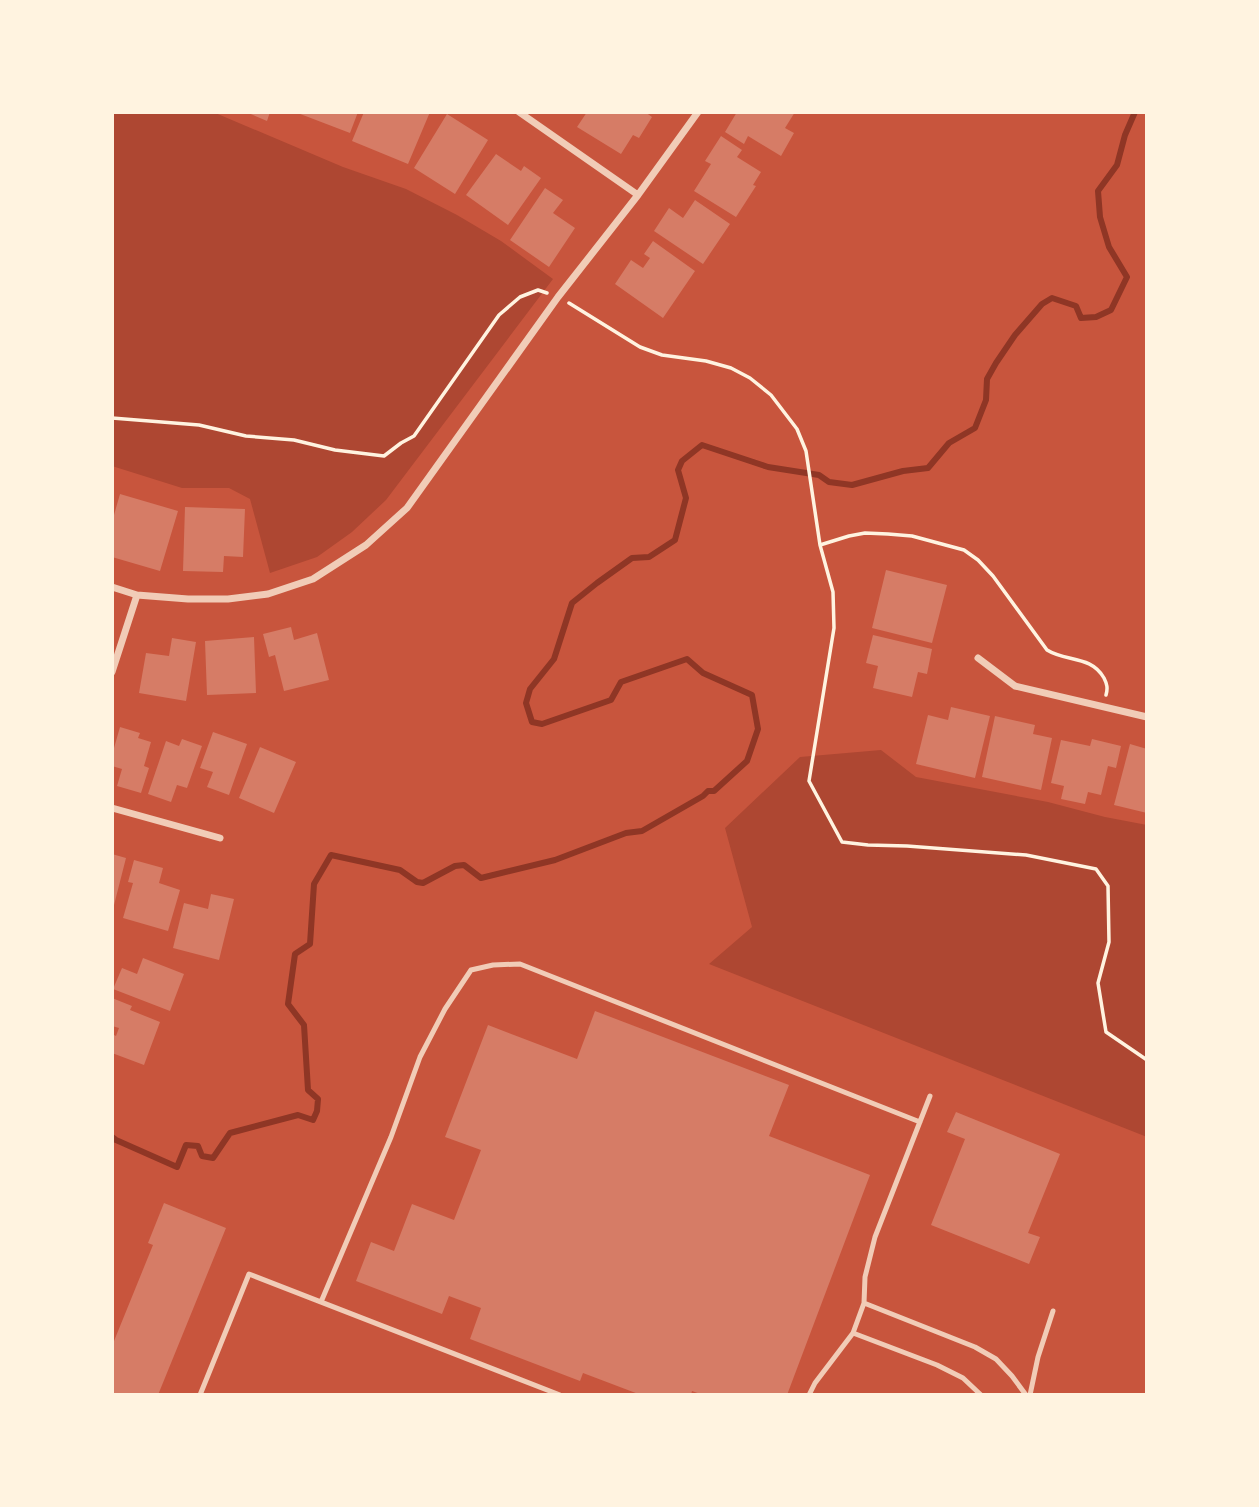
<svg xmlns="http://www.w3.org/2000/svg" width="1259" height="1507" font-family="Inter,sans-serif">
  <rect width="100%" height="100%" fill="#c8553d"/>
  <path fill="#ae4732" d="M 112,112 L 213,112 L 343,167 L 406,189 L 457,215 L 501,241 L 553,279 L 386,500 L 352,532 L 317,557 L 270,573 L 250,499 L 229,488 L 182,488 L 112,466 Z
    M 881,750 L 916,777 L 1048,802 L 1105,817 L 1147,825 L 1147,1137 L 709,964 L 752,927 L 725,828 L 800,757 Z"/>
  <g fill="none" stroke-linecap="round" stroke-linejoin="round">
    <path stroke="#8f3625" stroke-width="6" d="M 112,1137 L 116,1140 L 177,1167 L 186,1145 L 198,1146 L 202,1156 L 213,1158 L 230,1133 L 298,1115 L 313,1120 L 317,1111 L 318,1099 L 308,1090 L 304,1025 L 288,1004 L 295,954 L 310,944 L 314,884 L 331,855 L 400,870 L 417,882 L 423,883 L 455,866 L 464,865 L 481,878 L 555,860 L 626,833 L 642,831 L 703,796 L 708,791 L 714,791 L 747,761 L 758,729 L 752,695 L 703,673 L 687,659 L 621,682 L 611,700 L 542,724 L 532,722 L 526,703 L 530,689 L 554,659 L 572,603 L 597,583 L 632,558 L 649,557 L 675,540 L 686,498 L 678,470 L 682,461 L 702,445 L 768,467 L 819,475 L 829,482 L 852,485 L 903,471 L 928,468 L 949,443 L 975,428 L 986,400 L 987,379 L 996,363 L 1015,335 L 1042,304 L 1052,298 L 1076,306 L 1081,318 L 1096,317 L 1111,310 L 1127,277 L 1109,247 L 1100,217 L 1098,191 L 1117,165 L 1125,135 L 1135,112"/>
  </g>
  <path fill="#d67c66" d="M 246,112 L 270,112 L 267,121 Z
    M 295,112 L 358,112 L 350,133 Z
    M 364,112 L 430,112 L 408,164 L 352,141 Z
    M 587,112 L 645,112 L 652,117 L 639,138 L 633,135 L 621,154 L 577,127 Z
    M 737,112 L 795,112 L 785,128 L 794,133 L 781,156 L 748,136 L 744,144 L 725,132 Z
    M 447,114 L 488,140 L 455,194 L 414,168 Z
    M 721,136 L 742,150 L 737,157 L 761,172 L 753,185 L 756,186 L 736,217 L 694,191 L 711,164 L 705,161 Z
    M 496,154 L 521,171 L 524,166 L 541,178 L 508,225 L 466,195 Z
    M 545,188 L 563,200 L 553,213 L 575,228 L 549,267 L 510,240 Z
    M 695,200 L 730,224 L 703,264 L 654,231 L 669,208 L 683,218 Z
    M 653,241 L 695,271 L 663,318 L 615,284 L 631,260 L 643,268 L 650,258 L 644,254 Z
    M 120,494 L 178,511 L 160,571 L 112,557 L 112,522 Z
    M 185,507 L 245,509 L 243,557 L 224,556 L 223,572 L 183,571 Z
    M 886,570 L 947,585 L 932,643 L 872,628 Z
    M 291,627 L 294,640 L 317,633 L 329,680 L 284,691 L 275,655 L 269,657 L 263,634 Z
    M 873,635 L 932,649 L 927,674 L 918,672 L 912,697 L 873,688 L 878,666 L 866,663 Z
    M 254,637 L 256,693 L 207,695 L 205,641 Z
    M 172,638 L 196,642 L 186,701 L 139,693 L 146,653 L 169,656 Z
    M 951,707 L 990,716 L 975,778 L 916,764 L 928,715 L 948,720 Z
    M 995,716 L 1035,725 L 1033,734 L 1052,738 L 1041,790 L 982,777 Z
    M 120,727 L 140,733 L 138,738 L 151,742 L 144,766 L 149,768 L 141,793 L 117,786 L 122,769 L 112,766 L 112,755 Z
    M 213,732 L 247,744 L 229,795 L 207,787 L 213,772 L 200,768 Z
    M 182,739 L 202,746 L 187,788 L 177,785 L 171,802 L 148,794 L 166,741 L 179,746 Z
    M 1092,739 L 1121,746 L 1116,768 L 1108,766 L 1101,795 L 1088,792 L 1085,804 L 1061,799 L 1064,786 L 1051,783 L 1061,740 L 1090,746 Z
    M 1130,744 L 1147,749 L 1147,813 L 1114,805 Z
    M 260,747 L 296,762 L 274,813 L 239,798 Z
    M 112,854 L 126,858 L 113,909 L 112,909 Z
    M 134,860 L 163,868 L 159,883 L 180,890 L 168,931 L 123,918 L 133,883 L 128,882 Z
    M 211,894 L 234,899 L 219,960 L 173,948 L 184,903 L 208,909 Z
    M 143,958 L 184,974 L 170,1011 L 113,989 L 122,968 L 137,974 Z
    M 112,998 L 132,1006 L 130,1010 L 160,1022 L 144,1065 L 112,1053 L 112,1034 L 116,1036 L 119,1028 L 112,1026 Z
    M 595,1011 L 789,1085 L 769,1136 L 870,1175 L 787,1395 L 703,1395 L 692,1391 L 691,1395 L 641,1395 L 583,1373 L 580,1381 L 470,1339 L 481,1308 L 449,1296 L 442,1314 L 356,1281 L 371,1242 L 394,1251 L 412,1204 L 454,1220 L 481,1150 L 445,1137 L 488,1025 L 577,1059 Z
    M 956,1112 L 1060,1154 L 1028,1233 L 1040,1237 L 1029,1264 L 931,1225 L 965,1139 L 947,1132 Z
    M 164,1203 L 226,1228 L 158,1395 L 112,1395 L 112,1346 L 153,1245 L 148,1243 Z"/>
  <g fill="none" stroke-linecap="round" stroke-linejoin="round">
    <path stroke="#fff3e0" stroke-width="3.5" d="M 569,303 L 640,347 L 662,355 L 706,361 L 731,368 L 750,378 L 771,395 L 797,429 L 806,451 L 820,545 L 833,592 L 834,628 L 809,781 L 842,842 L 868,845 L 907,846 L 1026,855 L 1096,869 L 1108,886 L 1109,942 L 1098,983 L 1106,1032 L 1147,1060
      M 112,418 L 199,425 L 246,436 L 294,440 L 335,450 L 384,456 L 401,443 L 414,436 L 499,315 L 520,297 L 538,290 L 547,293
      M 820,545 L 849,536 L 865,533 L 888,534 L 912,536 L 964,550 L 978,560 L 993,576 L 1047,650 C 1066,662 1091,655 1104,678 C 1107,684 1108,688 1106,695"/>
    <path stroke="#f1ccb7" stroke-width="5" d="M 321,1302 L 391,1137 L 420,1057 L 445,1009 L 471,970 L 493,965 L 520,964 L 920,1122
      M 864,1303 L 975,1347 L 996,1359 L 1012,1376 L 1026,1395
      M 853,1333 L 937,1365 L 963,1378 L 981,1395
      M 200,1395 L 249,1274 L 560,1395
      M 809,1395 L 815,1383 L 853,1333 L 864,1303 L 865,1277 L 875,1237 L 930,1096
      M 1030,1395 L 1038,1357 L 1053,1311"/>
    <path stroke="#f1ccb7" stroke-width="7" d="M 519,112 L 638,195
      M 112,587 L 137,595 L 188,599 L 228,599 L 268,594 L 313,579 L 366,545 L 407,508 L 558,297 L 638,195 L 698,112
      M 978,658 L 1015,686 L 1147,717
      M 112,672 L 137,595
      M 112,808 L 220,838"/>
  </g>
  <rect width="1259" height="1507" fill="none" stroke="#fff3e0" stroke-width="228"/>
</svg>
